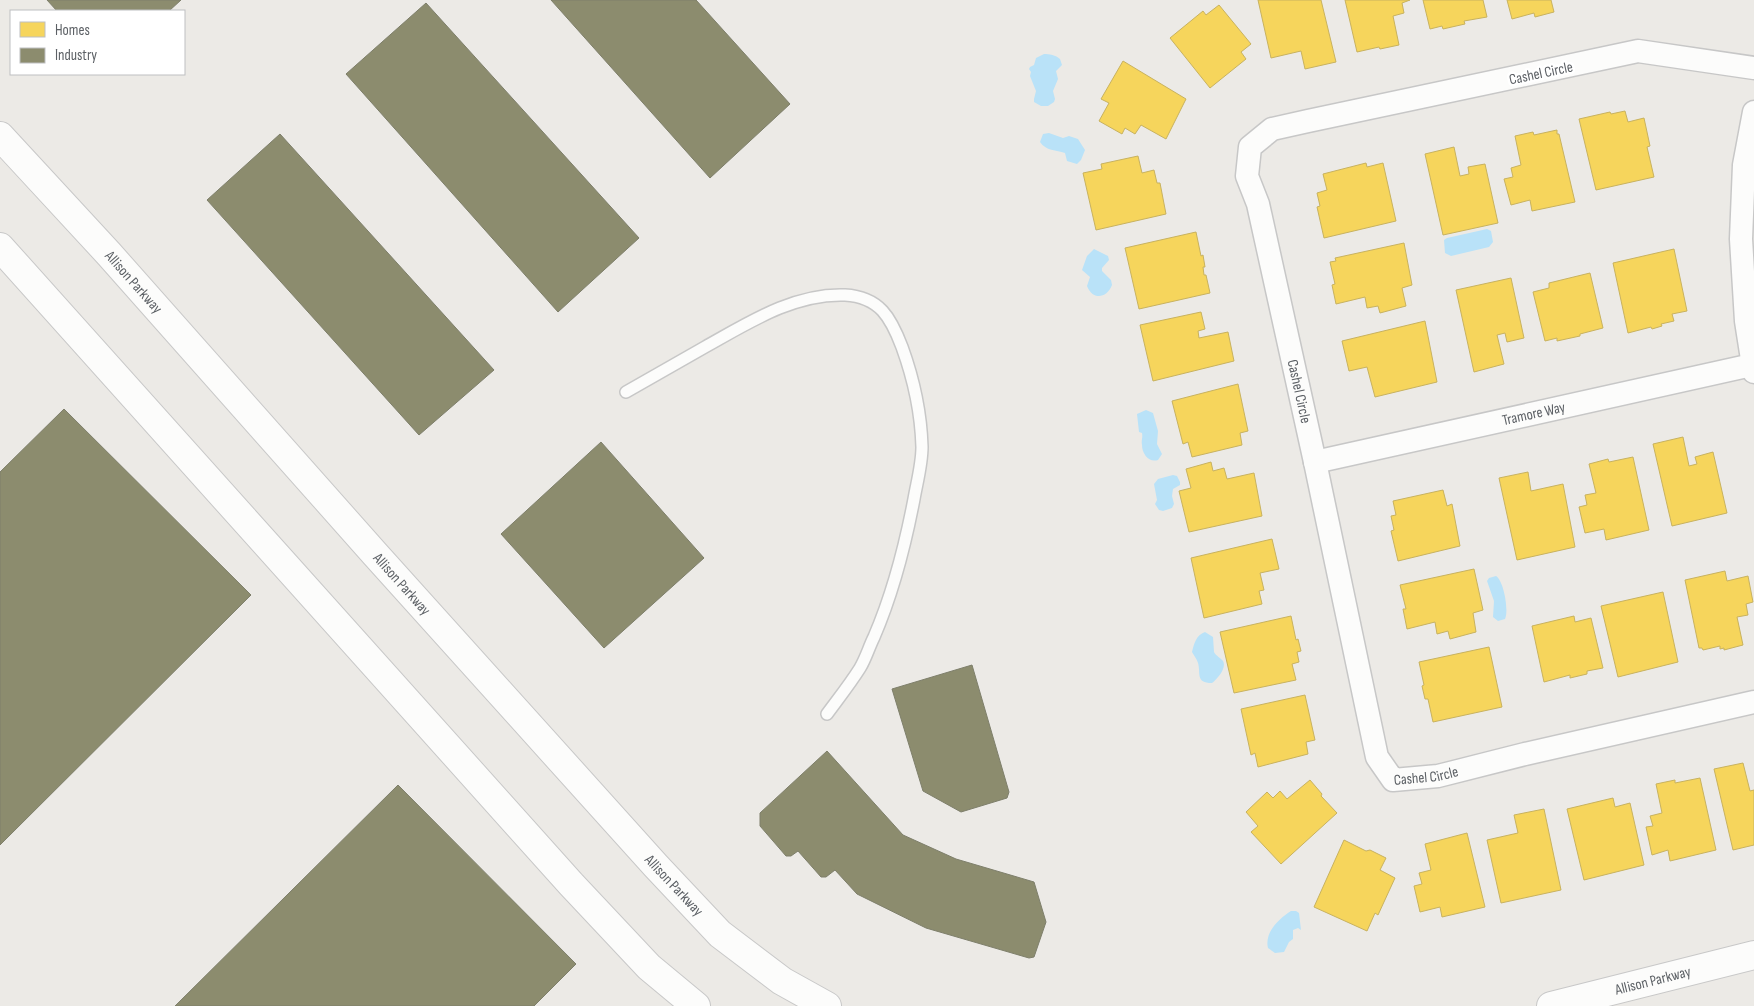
<svg xmlns="http://www.w3.org/2000/svg" width="1754" height="1006" font-family="'Sofia Sans Condensed',sans-serif">
  <rect width="100%" height="100%" fill="#eceae6"/>
  <path fill="#b9e2f8" d="M 1044,54 C 1049,54 1056,55 1060,59 L 1062,65 L 1056,71 L 1058,79 L 1053,91 L 1055,99 L 1054,102 L 1048,106 L 1041,106 L 1034,102 L 1034,99 L 1036,91 L 1030,76 L 1031,72 L 1029,69 L 1030,67 L 1034,65 L 1036,58 Z
    M 1049,133 L 1063,138 L 1069,136 L 1078,139 L 1085,150 L 1081,160 L 1077,164 L 1067,161 L 1065,153 C 1056,150 1046,151 1040,142 L 1043,134 Z
    M 1487,229 L 1491,231 L 1493,242 L 1489,247 L 1451,256 L 1445,253 L 1444,240 L 1447,238 Z
    M 1094,249 L 1108,256 L 1109,260 L 1102,268 L 1102,271 L 1111,280 L 1112,285 C 1107,298 1093,301 1087,286 L 1090,277 L 1082,270 L 1087,256 Z
    M 1146,410 L 1153,413 L 1158,431 L 1157,444 L 1162,454 L 1158,460 C 1149,463 1142,454 1142,445 C 1141,440 1143,438 1142,433 L 1139,432 L 1137,414 Z
    M 1173,475 L 1177,476 L 1180,482 L 1180,485 L 1173,489 L 1172,496 L 1174,504 L 1172,508 L 1163,511 L 1159,510 L 1155,504 L 1157,500 L 1154,484 L 1158,479 Z
    M 1496,576 C 1504,581 1509,611 1505,619 L 1498,621 L 1493,617 L 1494,601 L 1487,581 L 1489,578 Z
    M 1205,632 L 1213,637 L 1214,652 C 1216,656 1221,658 1223,661 C 1227,668 1217,679 1212,683 C 1195,683 1201,673 1198,663 C 1197,659 1194,656 1192,652 C 1194,644 1196,635 1205,632 Z
    M 1291,911 L 1296,911 L 1299,913 L 1301,930 L 1298,928 L 1293,930 L 1293,939 L 1289,942 L 1284,952 L 1275,953 L 1268,948 C 1264,932 1280,918 1291,911 Z"/>
  <path fill="#f6d55c" stroke="#c8b25f" d="M 1258,0 L 1321,0 L 1336,62 L 1305,69 L 1301,51 L 1271,58 Z
    M 1345,0 L 1410,0 L 1402,3 L 1404,13 L 1393,16 L 1399,45 L 1380,49 L 1379,47 L 1357,52 Z
    M 1423,0 L 1483,0 L 1487,17 L 1464,21 L 1465,24 L 1443,29 L 1442,26 L 1430,29 Z
    M 1507,0 L 1551,0 L 1554,12 L 1535,17 L 1534,13 L 1512,19 Z
    M 1219,5 L 1251,44 L 1241,52 L 1246,59 L 1210,88 L 1170,38 L 1203,11 L 1206,15 Z
    M 1123,61 L 1186,99 L 1166,139 L 1141,125 L 1135,134 L 1125,128 L 1122,134 L 1099,121 L 1109,103 L 1101,99 Z
    M 1625,111 L 1628,122 L 1644,118 L 1650,146 L 1647,147 L 1654,177 L 1596,190 L 1579,119 L 1610,112 L 1611,114 Z
    M 1557,130 L 1557,134 L 1559,134 L 1575,202 L 1532,211 L 1530,200 L 1511,205 L 1504,179 L 1513,177 L 1511,168 L 1521,165 L 1515,136 L 1533,132 L 1534,135 Z
    M 1454,147 L 1460,176 L 1469,174 L 1468,167 L 1485,164 L 1498,223 L 1443,235 L 1425,154 Z
    M 1138,156 L 1142,173 L 1154,170 L 1157,183 L 1160,183 L 1166,214 L 1096,230 L 1083,173 L 1102,169 L 1101,164 Z
    M 1366,163 L 1367,167 L 1383,163 L 1396,221 L 1324,238 L 1317,207 L 1320,206 L 1317,193 L 1327,190 L 1323,174 Z
    M 1196,232 L 1201,256 L 1203,255 L 1205,267 L 1203,267 L 1204,275 L 1206,275 L 1210,293 L 1139,309 L 1125,248 Z
    M 1404,243 L 1412,285 L 1402,288 L 1406,306 L 1380,313 L 1378,306 L 1367,308 L 1365,297 L 1336,304 L 1332,285 L 1335,284 L 1330,262 L 1336,261 L 1335,258 Z
    M 1674,249 L 1687,311 L 1672,314 L 1674,321 L 1661,324 L 1662,326 L 1652,329 L 1651,327 L 1628,333 L 1613,263 Z
    M 1590,273 L 1603,328 L 1580,334 L 1580,336 L 1557,341 L 1557,338 L 1545,341 L 1533,292 L 1549,288 L 1549,283 Z
    M 1511,278 L 1524,338 L 1507,342 L 1505,333 L 1497,335 L 1504,364 L 1474,372 L 1456,290 Z
    M 1201,312 L 1205,329 L 1198,331 L 1199,338 L 1228,332 L 1234,361 L 1153,381 L 1140,325 Z
    M 1425,321 L 1437,382 L 1375,397 L 1367,367 L 1349,371 L 1342,341 Z
    M 1238,384 L 1248,431 L 1240,433 L 1242,445 L 1192,457 L 1188,442 L 1183,444 L 1172,401 Z
    M 1683,437 L 1689,466 L 1697,464 L 1695,457 L 1713,452 L 1727,513 L 1672,526 L 1653,444 Z
    M 1633,457 L 1649,530 L 1606,540 L 1604,529 L 1585,533 L 1579,507 L 1587,505 L 1585,495 L 1596,493 L 1589,464 L 1608,459 L 1609,462 Z
    M 1211,462 L 1213,471 L 1224,468 L 1227,479 L 1254,473 L 1262,516 L 1189,532 L 1179,491 L 1191,488 L 1186,469 Z
    M 1528,472 L 1531,491 L 1563,484 L 1575,547 L 1517,560 L 1499,478 Z
    M 1443,490 L 1447,506 L 1452,504 L 1460,546 L 1398,561 L 1391,531 L 1394,530 L 1391,516 L 1396,515 L 1393,501 Z
    M 1272,539 L 1279,569 L 1260,573 L 1264,590 L 1259,591 L 1262,604 L 1204,618 L 1191,558 Z
    M 1474,569 L 1483,610 L 1473,613 L 1476,632 L 1450,639 L 1448,631 L 1437,634 L 1435,622 L 1407,629 L 1403,609 L 1406,609 L 1400,585 Z
    M 1725,571 L 1727,581 L 1748,576 L 1753,602 L 1746,604 L 1748,615 L 1737,617 L 1743,645 L 1724,650 L 1724,648 L 1720,649 L 1720,646 L 1703,650 L 1702,648 L 1699,648 L 1685,580 Z
    M 1663,592 L 1678,662 L 1618,677 L 1601,606 Z
    M 1291,616 L 1296,640 L 1298,639 L 1301,651 L 1297,652 L 1299,662 L 1292,664 L 1296,680 L 1234,693 L 1220,632 Z
    M 1574,616 L 1575,622 L 1591,618 L 1603,668 L 1587,671 L 1587,674 L 1570,678 L 1570,675 L 1544,682 L 1532,626 Z
    M 1489,647 L 1502,707 L 1433,722 L 1428,699 L 1425,699 L 1422,686 L 1424,685 L 1419,662 Z
    M 1305,695 L 1315,740 L 1306,742 L 1308,754 L 1258,767 L 1255,753 L 1251,755 L 1241,709 Z
    M 1743,763 L 1750,791 L 1754,790 L 1754,845 L 1733,850 L 1714,769 Z
    M 1700,778 L 1716,850 L 1670,861 L 1668,850 L 1652,855 L 1646,827 L 1653,826 L 1650,816 L 1662,813 L 1656,784 L 1675,780 L 1675,783 Z
    M 1310,780 L 1322,794 L 1321,796 L 1337,813 L 1281,864 L 1251,832 L 1258,826 L 1246,812 L 1267,792 L 1273,798 L 1280,791 L 1287,799 Z
    M 1613,798 L 1615,807 L 1630,803 L 1644,865 L 1584,880 L 1567,809 Z
    M 1544,809 L 1561,890 L 1501,903 L 1487,840 L 1518,833 L 1514,815 Z
    M 1467,833 L 1485,907 L 1442,917 L 1440,907 L 1420,912 L 1414,886 L 1422,884 L 1419,873 L 1431,870 L 1425,844 Z
    M 1344,840 L 1366,851 L 1370,850 L 1386,858 L 1380,870 L 1395,878 L 1378,915 L 1375,913 L 1367,931 L 1314,907 Z"/>
  <path fill="#8c8c6e" stroke="#7e7f6b" d="M 47,0 L 181,0 L 169,11 L 57,11 Z
    M 551,0 L 696,0 L 790,104 L 710,178 Z
    M 426,3 L 639,238 L 558,312 L 346,74 Z
    M 280,134 L 494,370 L 419,435 L 207,200 Z
    M 64,409 L 251,595 L 0,845 L 0,472 Z
    M 601,442 L 704,558 L 604,648 L 501,534 Z
    M 972,665 L 1009,792 L 1007,798 L 961,812 L 923,791 L 892,689 Z
    M 827,751 L 903,835 L 956,859 L 1034,882 L 1046,922 L 1034,957 L 1029,958 L 926,928 L 857,894 L 835,870 L 826,877 L 821,877 L 798,851 L 791,856 L 786,856 L 760,826 L 760,813 Z
    M 398,785 L 576,964 L 534,1006 L 175,1006 Z"/>
  <g fill="none" stroke-linecap="round" stroke-linejoin="round">
    <defs>
      <path id="lane" d="M 626,392 C 652,377 679,362 705,347 C 748,323 794,293 845,295 C 880,297 891,318 902,347 C 914,380 921,412 922,447 C 922,464 917,482 914,499 C 905,546 893,593 874,637 C 869,647 866,658 860,668 C 850,684 838,699 827,714"/>
      <g id="street">
        <path id="s1" d="M 1754,68 L 1638,51 L 1308,121 L 1272,129 L 1250,147 L 1247,176 L 1258,204 L 1315,462 L 1377,757 L 1393,780 L 1438,776 L 1525,754 L 1754,702"/>
        <path d="M 1754,112 L 1744,165 L 1741,239 L 1746,321 L 1754,372"/>
        <path id="s2" d="M 1315,462 L 1752,365"/>
      </g>
      <g id="secondary">
        <path id="s3" d="M 0,136 L 109,254 L 375,554 L 656,866 L 720,934 L 782,981 L 827,1006"/>
        <path d="M 0,247 L 571,884 L 649,967 L 696,1006"/>
        <path id="s4" d="M 1551,1006 L 1754,955"/>
      </g>
    </defs>
    <use href="#lane" stroke="#c7c7c7" stroke-width="14"/>
    <use href="#street" stroke="#c7c7c7" stroke-width="25"/>
    <use href="#secondary" stroke="#c8c8c8" stroke-width="30"/>
    <use href="#lane" stroke="#fcfcfb" stroke-width="11"/>
    <use href="#street" stroke="#fcfcfb" stroke-width="22"/>
    <use href="#secondary" stroke="#fcfcfb" stroke-width="28"/>
  </g>
  <g text-anchor="middle" stroke-width="5" stroke-linejoin="round" paint-order="stroke">
    <g font-size="15" fill="#5c6065" stroke="#fff">
      <text transform="translate(1541 73) rotate(-12)" y="5">Cashel Circle</text>
      <text dy="5" stroke="none"><textPath href="#s3" startOffset="198">Allison Parkway</textPath></text>
      <text dy="5" stroke="none"><textPath href="#s1" startOffset="771">Cashel Circle</textPath></text>
      <text dy="5" stroke="none"><textPath href="#s2" startOffset="224">Tramore Way</textPath></text>
      <text dy="5" stroke="none"><textPath href="#s3" startOffset="602">Allison Parkway</textPath></text>
      <text dy="5" stroke="none"><textPath href="#s1" startOffset="1206">Cashel Circle</textPath></text>
      <text dy="5" stroke="none"><textPath href="#s3" startOffset="1008">Allison Parkway</textPath></text>
      <text dy="5" stroke="none"><textPath href="#s4" startOffset="105">Allison Parkway</textPath></text>
    </g>
  </g>
  <rect x="10" y="10" width="175" height="65" fill="#ffffff" stroke="#bebfc1"/>
  <rect x="20" y="22" width="25" height="15" fill="#f6d55c" stroke="#bebfc1"/>
  <text x="55" y="35" font-size="15" fill="#5c6065">Homes</text>
  <rect x="20" y="48" width="25" height="15" fill="#8c8c6e" stroke="#bebfc1"/>
  <text x="55" y="60" font-size="15" fill="#5c6065">Industry</text>
</svg>
